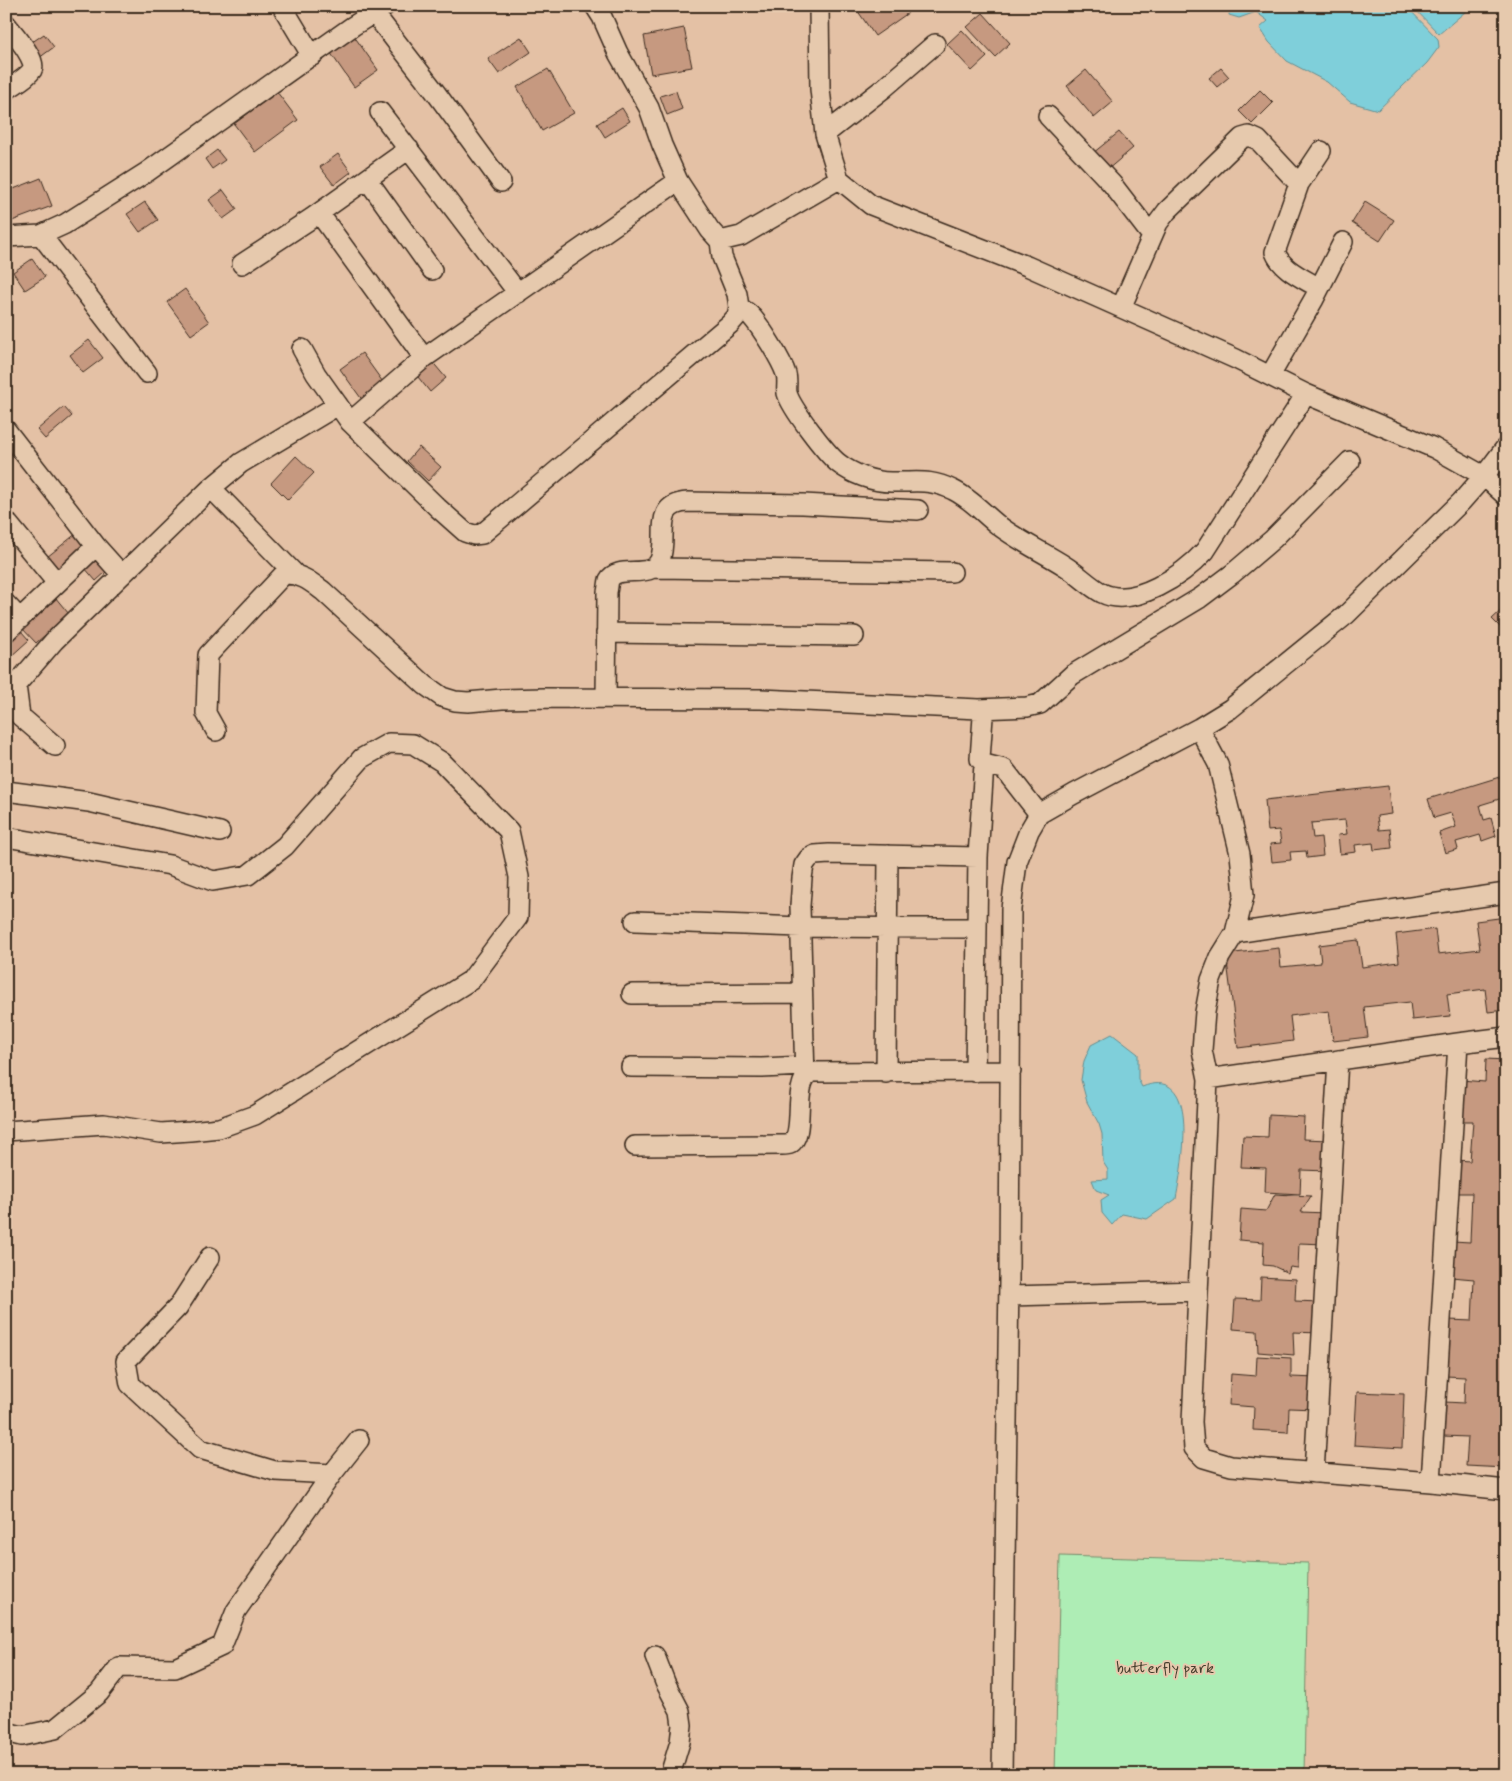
<svg xmlns="http://www.w3.org/2000/svg" width="1512" height="1781" font-family="Mynerve,sans-serif">
  <rect width="100%" height="100%" fill="#e4c1a5"/>
  <filter id="ink" filterUnits="userSpaceOnUse"><feTurbulence type="fractalNoise" baseFrequency=".02" numOctaves="2"/><feDisplacementMap in="SourceGraphic" scale="10" xChannelSelector="R" yChannelSelector="G"/><feConvolveMatrix kernelMatrix="1 2 1 2 8 2 1 2 1" color-interpolation-filters="sRGB"/></filter>
  <g filter="url(#ink)">
    <path fill="#aeedb5" stroke="#748c6a" d="M 1060,1556 L 1308,1563 L 1304,1775 L 1055,1775 Z"/>
    <path fill="#7fcfda" stroke="#648d8f" d="M 1230,6 L 1406,6 L 1438,39 L 1439,47 L 1427,63 L 1378,110 L 1350,102 L 1327,82 L 1287,61 L 1269,42 L 1260,28 L 1268,21 L 1256,12 L 1239,18 L 1229,15 Z
      M 1412,6 L 1472,6 L 1439,34 Z
      M 1112,1034 L 1138,1054 L 1138,1079 L 1142,1087 C 1203,1063 1181,1170 1176,1199 L 1147,1219 L 1122,1214 L 1112,1225 L 1102,1213 L 1101,1200 L 1109,1195 L 1096,1190 L 1092,1180 L 1108,1179 L 1108,1170 L 1103,1162 L 1102,1134 L 1099,1124 L 1087,1102 L 1081,1080 L 1084,1061 L 1091,1045 Z"/>
    <path fill="#c69980" stroke="#3b2a1e" d="M 856,6 L 903,6 L 908,13 L 875,36 L 855,7 Z
      M 983,13 L 1010,43 L 995,57 L 967,27 Z
      M 684,28 L 692,67 L 651,74 L 644,36 Z
      M 962,30 L 987,57 L 972,71 L 947,44 Z
      M 44,34 L 54,47 L 35,61 L 25,47 Z
      M 354,36 L 378,70 L 354,87 L 330,52 Z
      M 521,37 L 531,52 L 499,74 L 488,59 Z
      M 1221,68 L 1229,77 L 1217,87 L 1209,78 Z
      M 548,69 L 574,113 L 542,131 L 517,87 Z
      M 1086,70 L 1113,102 L 1094,118 L 1067,86 Z
      M 1260,90 L 1273,103 L 1252,124 L 1239,111 Z
      M 676,91 L 682,109 L 667,115 L 660,96 Z
      M 277,92 L 298,120 L 255,152 L 234,124 Z
      M 622,108 L 630,121 L 605,137 L 597,124 Z
      M 1119,132 L 1133,148 L 1107,170 L 1093,153 Z
      M 217,150 L 225,160 L 212,169 L 205,159 Z
      M 338,154 L 351,172 L 334,185 L 320,167 Z
      M 41,178 L 52,206 L 12,221 L 6,207 L 6,192 Z
      M 223,190 L 237,209 L 223,219 L 209,200 Z
      M 145,202 L 158,220 L 140,232 L 127,214 Z
      M 1365,202 L 1394,220 L 1380,241 L 1352,223 Z
      M 32,259 L 45,277 L 25,290 L 13,272 Z
      M 185,289 L 209,322 L 191,335 L 167,302 Z
      M 89,340 L 103,358 L 83,373 L 70,355 Z
      M 362,353 L 385,385 L 363,401 L 340,369 Z
      M 430,359 L 446,378 L 430,392 L 414,372 Z
      M 64,407 L 72,416 L 45,439 L 37,430 Z
      M 419,447 L 441,467 L 428,481 L 407,461 Z
      M 296,456 L 314,473 L 288,500 L 271,483 Z
      M 77,533 L 86,544 L 52,573 L 42,561 Z
      M 94,558 L 106,572 L 96,581 L 84,567 Z
      M 55,597 L 69,614 L 36,643 L 21,627 Z
      M 1506,606 L 1506,633 L 1492,619 Z
      M 21,631 L 29,640 L 9,658 L 6,655 L 6,645 Z
      M 1506,775 L 1506,797 L 1480,805 L 1484,820 L 1491,818 L 1496,836 L 1482,841 L 1480,835 L 1456,842 L 1458,849 L 1445,853 L 1439,833 L 1456,827 L 1451,813 L 1434,818 L 1428,799 Z
      M 1388,786 L 1391,814 L 1377,816 L 1379,830 L 1390,829 L 1392,848 L 1374,850 L 1373,843 L 1355,845 L 1356,852 L 1340,854 L 1338,835 L 1347,834 L 1345,820 L 1311,823 L 1313,838 L 1321,837 L 1323,856 L 1307,858 L 1306,851 L 1290,852 L 1291,860 L 1272,862 L 1270,844 L 1281,843 L 1279,830 L 1268,831 L 1265,800 Z
      M 1506,917 L 1506,1010 L 1488,1012 L 1485,989 L 1447,994 L 1450,1016 L 1412,1020 L 1410,1002 L 1364,1007 L 1368,1037 L 1333,1041 L 1329,1011 L 1290,1016 L 1293,1041 L 1238,1048 L 1226,954 L 1279,948 L 1281,967 L 1321,963 L 1319,945 L 1358,940 L 1362,967 L 1399,962 L 1396,934 L 1435,929 L 1438,954 L 1480,949 L 1476,921 Z
      M 1486,1059 L 1506,1060 L 1506,1468 L 1466,1466 L 1468,1437 L 1443,1436 L 1445,1402 L 1464,1403 L 1465,1377 L 1446,1376 L 1449,1320 L 1472,1321 L 1474,1279 L 1451,1277 L 1453,1241 L 1470,1242 L 1472,1193 L 1456,1193 L 1457,1160 L 1470,1161 L 1473,1121 L 1459,1121 L 1461,1080 L 1485,1082 Z
      M 1269,1115 L 1304,1117 L 1303,1139 L 1329,1140 L 1327,1171 L 1301,1170 L 1300,1194 L 1265,1192 L 1266,1168 L 1241,1167 L 1243,1136 L 1268,1137 Z
      M 1275,1194 L 1311,1196 L 1301,1212 L 1327,1213 L 1325,1244 L 1299,1243 L 1298,1268 L 1290,1267 L 1288,1273 L 1273,1266 L 1263,1265 L 1264,1242 L 1239,1240 L 1241,1209 L 1266,1211 Z
      M 1261,1277 L 1296,1279 L 1295,1301 L 1320,1302 L 1319,1333 L 1293,1332 L 1294,1355 L 1258,1352 L 1257,1331 L 1233,1329 L 1235,1299 L 1260,1300 Z
      M 1257,1356 L 1291,1358 L 1291,1377 L 1317,1378 L 1315,1409 L 1289,1408 L 1288,1432 L 1253,1430 L 1254,1407 L 1229,1405 L 1231,1374 L 1256,1376 Z
      M 1357,1392 L 1404,1394 L 1402,1448 L 1354,1445 Z"/>
    <g fill="none" stroke-linecap="round" stroke-linejoin="round">
      <defs>
        <path id="minor" d="M 282,6 L 312,56
          M 595,6 L 602,17 L 618,53 L 649,108 L 662,145 L 678,181 L 710,230 L 720,241 L 741,236 L 839,179
          M 819,6 L 820,89 L 825,134 L 839,179 L 871,205 L 1027,266 L 1236,359 L 1306,394 L 1434,448 L 1484,476 L 1506,496
          M 374,13 L 436,93 L 501,182
          M 6,24 C 13,33 38,60 32,70 C 26,79 14,84 6,90
          M 380,112 L 518,293
          M 1048,116 L 1112,184 L 1152,236
          M 825,134 L 884,88 L 935,44
          M 367,179 L 432,270
          M 319,213 L 424,358
          M 41,235 L 147,373
          M 6,237 L 41,235 L 65,224 L 147,172 L 353,26 L 385,6
          M 242,264 L 312,218 L 409,149
          M 1319,288 C 1303,278 1282,270 1275,252 L 1299,184 L 1321,151
          M 739,307 C 743,310 748,312 751,316 C 761,327 782,361 786,374 C 788,381 786,387 787,393 C 791,408 826,453 838,463 C 852,474 873,482 891,482 C 916,483 929,478 953,490 C 970,498 983,513 998,525 C 1019,541 1043,552 1065,566 C 1078,574 1089,586 1102,593 C 1134,609 1184,574 1205,551 L 1306,394
          M 1121,308 L 1158,223 L 1167,211 L 1242,138 L 1249,136 L 1258,140 L 1299,184
          M 302,349 L 316,374 L 350,422 L 438,508 L 465,532 L 474,535 L 482,534 L 730,324 L 737,316 L 739,307 L 737,294 L 722,257 L 720,241
          M 1270,376 L 1314,299 L 1343,242
          M 350,422 L 424,358 L 678,181
          M 6,430 L 96,546 L 122,575
          M 211,488 L 295,574
          M 6,521 L 57,583
          M 655,568 L 952,572
          M 6,604 L 20,619
          M 6,632 L 96,546
          M 606,633 L 854,636
          M 606,698 L 607,592 C 608,588 608,584 609,580 C 618,563 651,581 660,560 C 669,537 651,504 688,502 L 803,504 L 918,510
          M 979,709 L 1027,707 L 1040,704 L 1072,675 L 1200,598 L 1232,574 L 1273,539 L 1350,461
          M 1199,728 L 1218,764 L 1240,854 L 1244,895 L 1235,933 L 1220,957 L 1211,980 L 1205,1012 L 1202,1050 L 1208,1079 L 1192,1422 L 1194,1448 L 1204,1458 L 1231,1466 L 1431,1482 L 1506,1490
          M 216,731 L 206,713 L 208,655 L 284,574 C 300,573 311,582 323,591 L 425,685 L 442,697 L 455,701 L 468,702 L 502,699 L 544,698 L 761,699 L 979,709 L 983,717 L 980,759 L 984,764 L 978,857 L 975,1072
          M 55,746 L 20,716 L 16,685 L 54,641 L 211,488 L 241,463 L 338,405
          M 984,764 L 1004,769 L 1039,814
          M 6,791 L 89,802 L 220,832
          M 6,837 L 170,865 L 213,881 L 248,875 L 285,846 L 362,758 L 389,743 L 413,744 L 442,762 L 509,831 L 519,877 L 518,917 L 471,980 L 255,1115 L 219,1128 L 190,1131 L 161,1133 L 104,1124 L 6,1131
          M 635,921 L 801,927 L 977,928
          M 1235,933 L 1506,893
          M 632,994 L 802,993
          M 631,1067 L 762,1068 L 804,1066
          M 886,1073 L 888,855
          M 805,1077 L 800,906 L 802,878 L 804,865 L 809,858 L 815,855 L 829,854 L 978,857
          M 1208,1079 L 1458,1043 L 1506,1037
          M 635,1146 L 782,1145 C 785,1145 788,1145 790,1144 C 807,1134 791,1087 810,1072 L 1011,1071
          M 210,1257 L 178,1307 L 126,1361 L 130,1384 L 200,1449 L 275,1471 L 332,1474
          M 1009,1296 L 1198,1291
          M 1314,1473 L 1338,1060
          M 1431,1482 L 1458,1043
          M 655,1656 L 665,1682 L 680,1711 L 682,1725 L 680,1742 L 670,1775
          M 6,1732 L 22,1736 L 55,1729 L 99,1693 L 119,1667 L 175,1668 L 222,1646 L 236,1611 L 332,1474 L 359,1440
          M 1002,1775 L 1009,1279 L 1011,909 L 1017,862 L 1029,831 L 1039,814 L 1074,794 L 1199,728 L 1230,709 L 1347,614 L 1461,502 L 1484,476 L 1506,447"/>
      </defs>
      <use href="#minor" stroke="#3b2a1e" stroke-width="22"/>
      <use href="#minor" stroke="#e6c9ad" stroke-width="19"/>
    </g>
  </g>
  <g text-anchor="middle" stroke-width="4" stroke-linejoin="round" paint-order="stroke">
    <g font-size="16" fill="#463e2d" stroke="#e6c9ad">
      <text x="1165" y="1673">butterfly park</text>
    </g>
  </g>
  <rect width="1512" height="1781" fill="none" stroke="#e6c9ad" stroke-width="25"/>
  <rect x="12" y="12" width="1487" height="1756" fill="none" stroke="#3b2a1e" stroke-width="2" filter="url(#ink)"/>
</svg>
